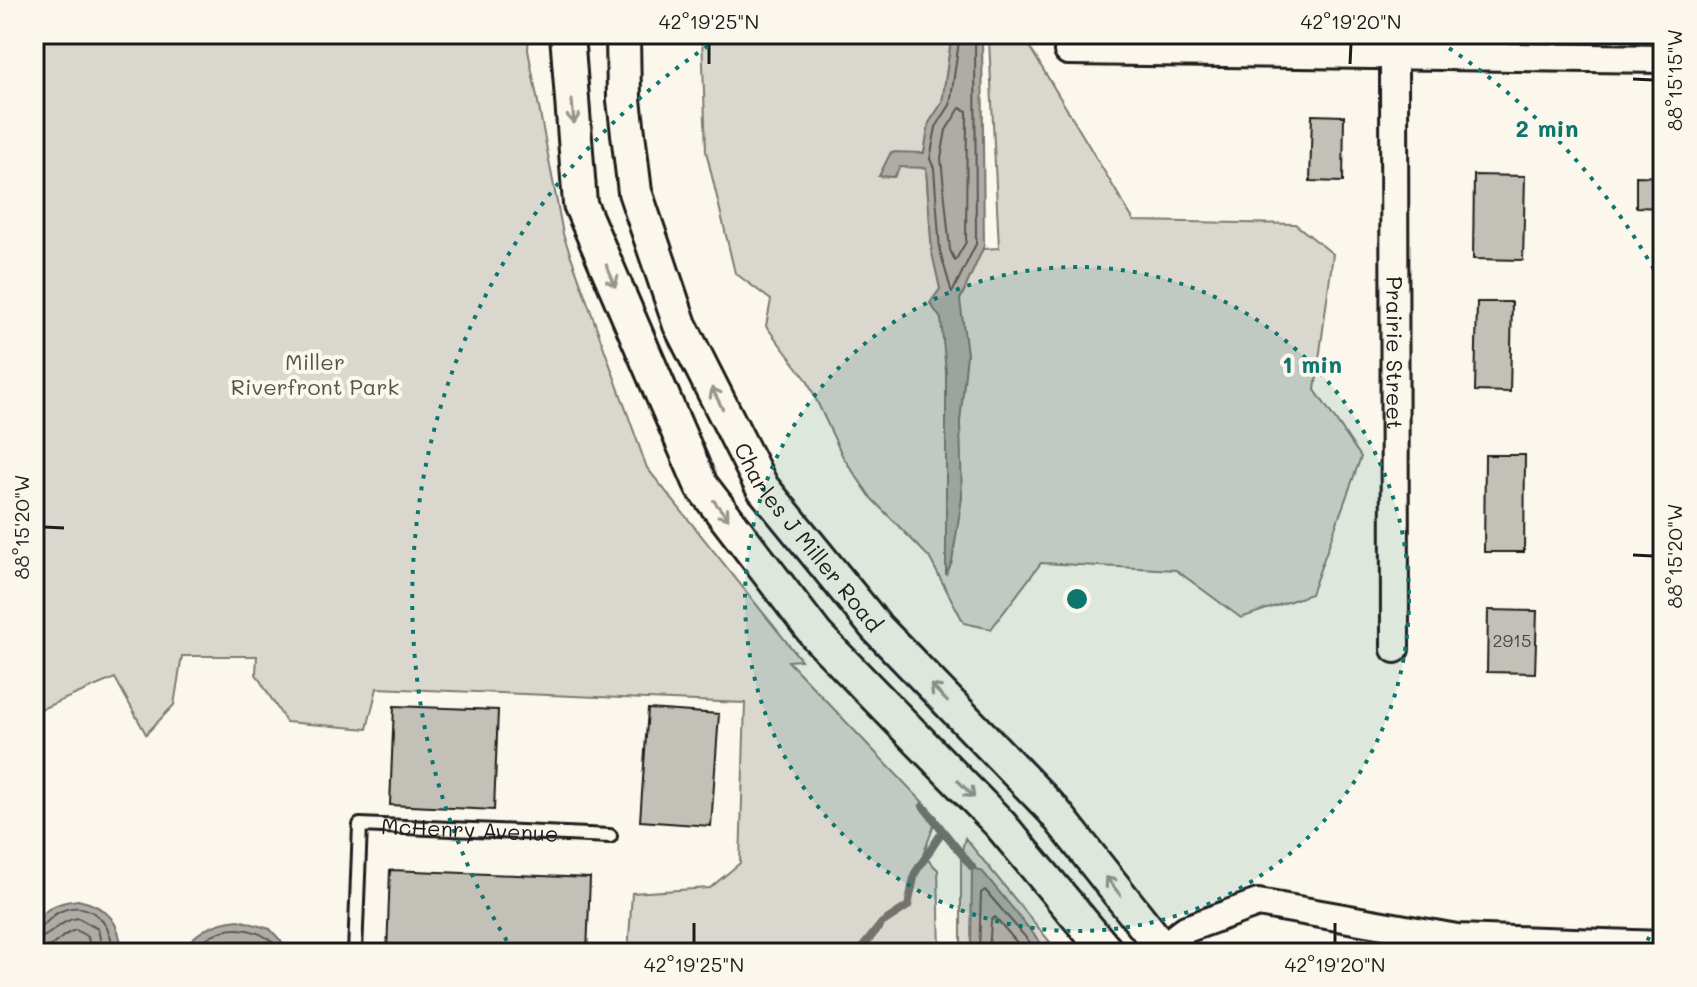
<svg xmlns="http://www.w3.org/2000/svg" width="1697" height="987" font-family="Mali,sans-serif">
  <rect width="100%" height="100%" fill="#fbf7ec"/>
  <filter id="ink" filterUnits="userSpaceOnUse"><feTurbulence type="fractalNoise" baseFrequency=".0125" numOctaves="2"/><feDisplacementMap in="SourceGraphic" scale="16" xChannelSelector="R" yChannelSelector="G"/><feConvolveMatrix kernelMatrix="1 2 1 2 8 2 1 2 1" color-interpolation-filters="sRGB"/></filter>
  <g filter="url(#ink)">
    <path fill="#dad7ce" stroke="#7b7a75" stroke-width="2" d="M 34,34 L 529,34 L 528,50 L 563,234 L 647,468 L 801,660 L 788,661 L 937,817 L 923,855 L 938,870 L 940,953 L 628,953 L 632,893 L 710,888 L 740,863 L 745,703 L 377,688 L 367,729 L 286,722 L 256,674 L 257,656 L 182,656 L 174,705 L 146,734 L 115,678 L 41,709 L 34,725 Z
      M 702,34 L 952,34 L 942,103 L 929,123 L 924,154 L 880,176 L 894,177 L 899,167 L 926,167 L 932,252 L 999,248 L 989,40 L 1029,46 L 1134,221 L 1295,224 L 1333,254 L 1315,390 L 1361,457 L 1311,594 L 1241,618 L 1176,570 L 1041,563 L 991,629 L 964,623 L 929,557 L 872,499 L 843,457 L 807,380 L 766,326 L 771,300 L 735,273 L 706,151 Z
      M 965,838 L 1059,953 L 961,953 L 961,854 Z"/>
    <path fill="#afaca5" stroke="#74726e" stroke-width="2" d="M 952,34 L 982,34 L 984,246 L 960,300 L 967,354 L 960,422 L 962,498 L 952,562 L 946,575 L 946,372 L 941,319 L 930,303 L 940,289 L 932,253 L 926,168 L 900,167 L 894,177 L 879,176 L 891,152 L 924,153 L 929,123 L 942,103 Z
      M 972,867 L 983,872 L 1049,953 L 971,953 Z
      M 78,900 C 106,906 122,923 121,953 L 34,953 C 34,919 41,904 78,900 Z
      M 239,920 L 270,929 L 292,953 L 182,953 C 194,931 215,922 239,920 Z"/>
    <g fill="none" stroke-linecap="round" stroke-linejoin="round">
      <path stroke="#575653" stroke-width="2" d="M 960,34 L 950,105 L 936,127 L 930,159 L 934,168 L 940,251 L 952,293 L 976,244 L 975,34
        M 960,108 L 967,111 L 966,242 L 955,261 L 950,250 L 941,158 L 946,130 Z
        M 34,929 C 45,928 49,917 59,912 C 90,897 113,924 113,953
        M 34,939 C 52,938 58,920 78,918 L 98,929 L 103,953
        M 34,951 C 54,951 59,934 76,930 L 88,937 L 91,953
        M 191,953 C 216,921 258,921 283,953
        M 979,953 L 981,893 L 985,890 L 1039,953
        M 989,953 L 991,921 L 995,917 L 1026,953"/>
      <path stroke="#74726e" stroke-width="8" d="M 943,831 L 972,867
        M 858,953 L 882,923 L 908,906 L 915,873 L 943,831 L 923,806"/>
    </g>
    <path fill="#c3c0b8" stroke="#1c1c1c" stroke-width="2" d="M 1312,115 L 1344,116 L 1343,182 L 1310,181 Z
      M 1474,175 L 1525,176 L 1523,260 L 1473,259 Z
      M 1636,176 L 1663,177 L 1663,208 L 1636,207 Z
      M 1477,302 L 1512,302 L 1510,392 L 1475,391 Z
      M 1485,455 L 1525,455 L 1524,552 L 1484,552 Z
      M 1488,610 L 1537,611 L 1535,673 L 1487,672 Z
      M 394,706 L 498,710 L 494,810 L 390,805 Z
      M 648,709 L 719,714 L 711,826 L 640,821 Z
      M 390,870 L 590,878 L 587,953 L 387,953 Z"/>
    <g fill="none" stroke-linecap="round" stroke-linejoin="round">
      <defs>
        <g id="service">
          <path id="s1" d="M 355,953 L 360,825 L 610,836"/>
        </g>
        <g id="minor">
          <path d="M 1068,51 L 1663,59"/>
          <path id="s2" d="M 1394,57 L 1395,649"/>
          <path d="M 1155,953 L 1186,929 L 1258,903 L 1457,938 L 1663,945"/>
        </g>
        <g id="tertiary">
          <path d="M 567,34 L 580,204 L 701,485 L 817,636 L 999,823 L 1108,953"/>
          <path id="s3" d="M 623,34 L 624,100 L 635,192 L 680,325 L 762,487 L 876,627 L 1053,810 L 1166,953"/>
        </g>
      </defs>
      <use href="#service" stroke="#1c1c1c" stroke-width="18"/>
      <use href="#minor" stroke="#1c1c1c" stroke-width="32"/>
      <use href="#tertiary" stroke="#1c1c1c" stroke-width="38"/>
      <use href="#service" stroke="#fbf7ec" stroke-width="12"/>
      <use href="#minor" stroke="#fbf7ec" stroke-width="26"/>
      <use href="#tertiary" stroke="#fbf7ec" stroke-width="32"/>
    </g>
    <defs><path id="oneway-shaft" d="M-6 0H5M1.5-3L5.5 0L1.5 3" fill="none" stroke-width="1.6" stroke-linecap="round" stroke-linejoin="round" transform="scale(2)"/></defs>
    <g stroke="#97948e">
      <use href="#oneway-shaft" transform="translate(573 112) rotate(85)"/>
      <use href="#oneway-shaft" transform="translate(611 276) rotate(67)"/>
      <use href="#oneway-shaft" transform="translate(717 398) rotate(-117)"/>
      <use href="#oneway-shaft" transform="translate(721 510) rotate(52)"/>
      <use href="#oneway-shaft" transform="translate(939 693) rotate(-134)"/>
      <use href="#oneway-shaft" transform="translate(966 789) rotate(46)"/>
      <use href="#oneway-shaft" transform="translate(1113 886) rotate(-129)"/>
    </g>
  </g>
  <path fill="none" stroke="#1c1c1c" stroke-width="3" d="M 709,64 L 709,44M 1350,64 L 1351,44M 1633,79 L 1653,80M 44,527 L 64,528M 1633,555 L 1653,556M 694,943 L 694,923M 1335,943 L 1335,923"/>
  <circle cx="1077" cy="599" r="332" fill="#0f766e" fill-opacity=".12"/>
  <g fill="none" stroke="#0f766e" stroke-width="4" stroke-dasharray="4 8">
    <circle cx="1077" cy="599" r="332"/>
    <path d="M1661 916A665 665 0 0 1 1641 951M513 951A665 665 0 0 1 725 35M1429 35A665 665 0 0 1 1661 282"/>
  </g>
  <g text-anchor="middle" stroke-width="8" stroke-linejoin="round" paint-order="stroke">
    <g font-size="18" fill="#464543">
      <text x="1512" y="647">2915</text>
    </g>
    <g font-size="22" fill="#1c1c1c" stroke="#fbf7ec">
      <text dy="8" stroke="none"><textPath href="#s2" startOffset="296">Prairie Street</textPath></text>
      <text dy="8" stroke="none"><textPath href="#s3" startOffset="548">Charles J Miller Road</textPath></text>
      <text dy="8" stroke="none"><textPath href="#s1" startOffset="238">McHenry Avenue</textPath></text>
    </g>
    <g font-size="22" fill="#555451" stroke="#fbf7ec">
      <text x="315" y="370">Miller<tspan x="315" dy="25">Riverfront Park</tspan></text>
    </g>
  </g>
  <circle cx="1077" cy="599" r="12" fill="#0f766e" stroke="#fbf7ec" stroke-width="4"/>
  <g font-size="24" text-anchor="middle" font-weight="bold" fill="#0f766e" stroke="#fbf7ec" stroke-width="8" stroke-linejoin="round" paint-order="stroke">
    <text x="1547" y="137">2 min</text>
    <text x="1312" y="373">1 min</text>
  </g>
  <rect width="1697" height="987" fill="none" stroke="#fbf7ec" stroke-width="88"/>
  <rect x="44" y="44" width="1609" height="899" fill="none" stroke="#1c1c1c" stroke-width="3"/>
  <g font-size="20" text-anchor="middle" fill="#1c1c1c">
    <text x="709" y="29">42°19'25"N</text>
    <text x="1351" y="29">42°19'20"N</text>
    <text transform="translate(1675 80) rotate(-90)" y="7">88°15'15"W</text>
    <text transform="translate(22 527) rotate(-90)" y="7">88°15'20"W</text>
    <text transform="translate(1675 556) rotate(-90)" y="7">88°15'20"W</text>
    <text x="694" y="972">42°19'25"N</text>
    <text x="1335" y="972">42°19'20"N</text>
  </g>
</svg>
